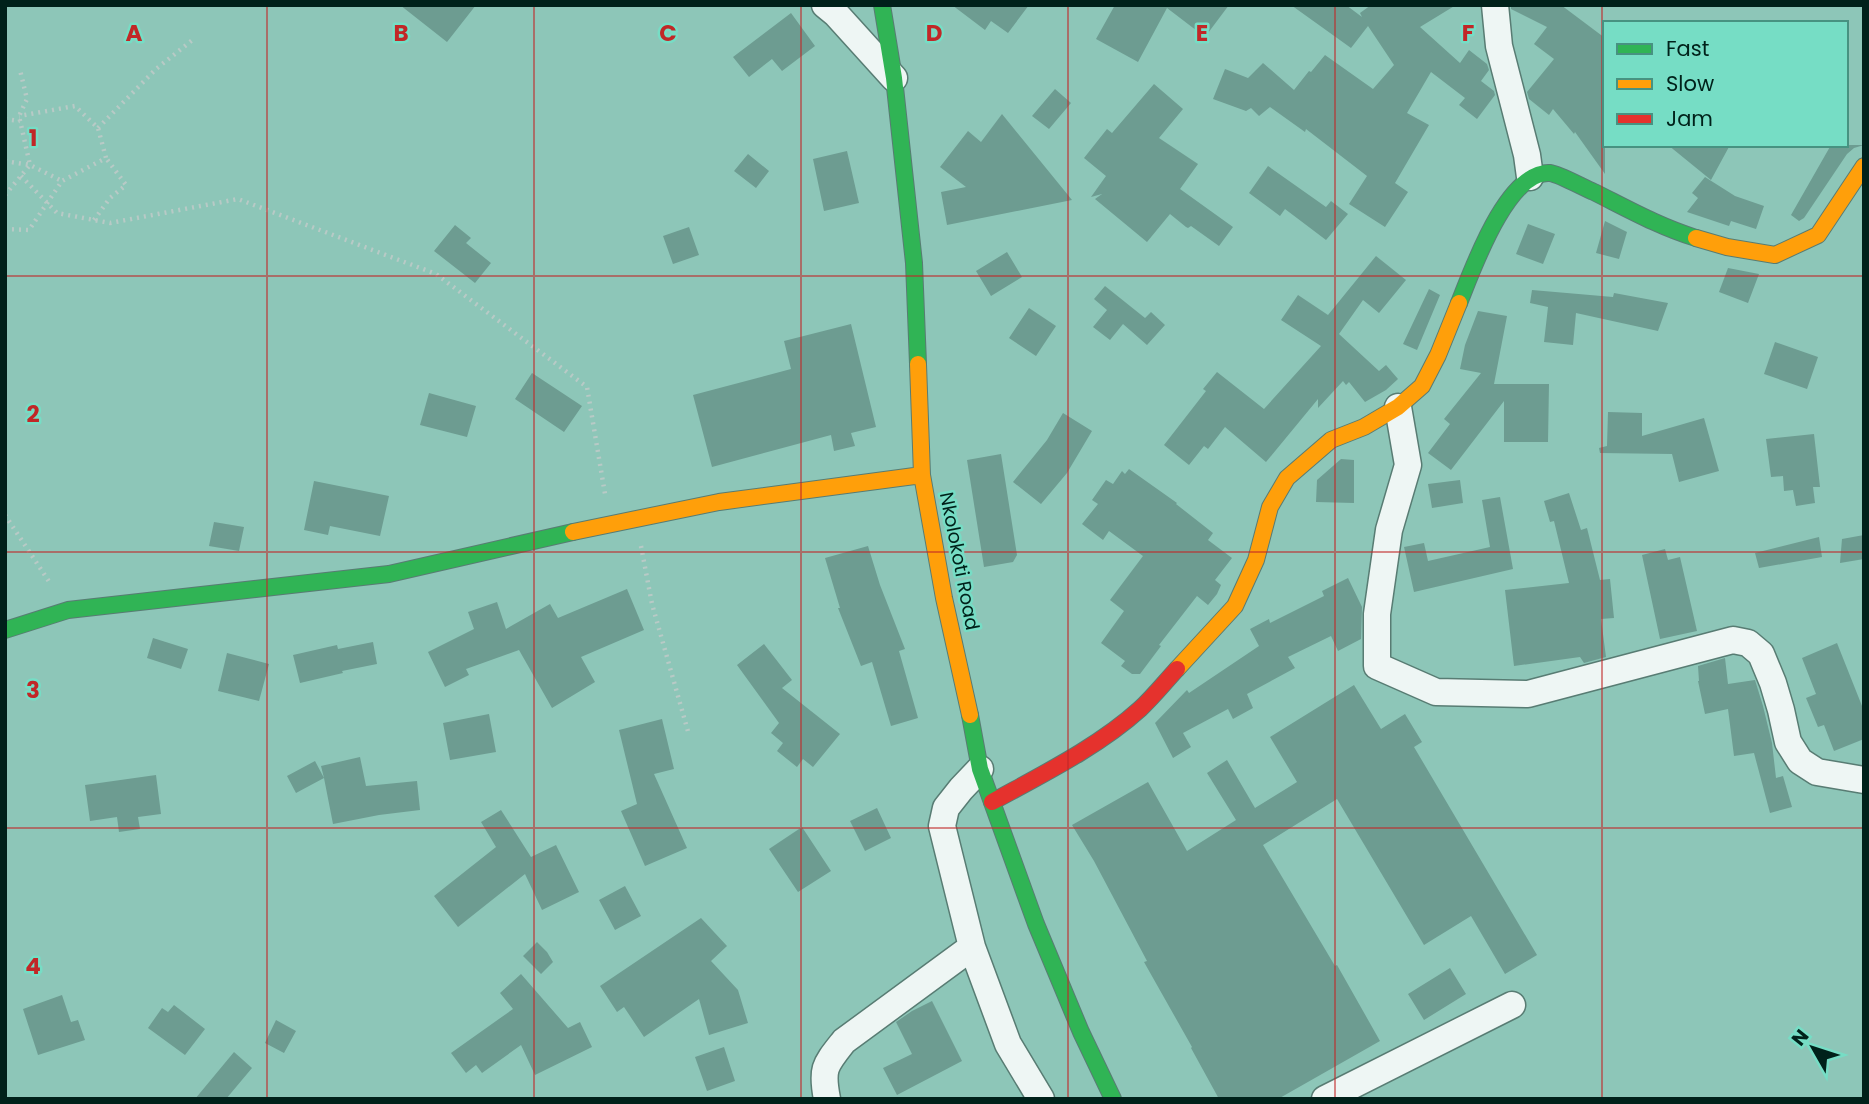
<svg xmlns="http://www.w3.org/2000/svg" width="1869" height="1104" font-family="Poppins,sans-serif">
  <rect width="100%" height="100%" fill="#8dc6b8"/>
  <path fill="#6d9c91" d="M 400,5 L 476,5 L 447,42 Z
    M 952,5 L 1029,5 L 1008,33 L 991,21 L 985,30 Z
    M 1115,5 L 1229,5 L 1205,37 L 1167,8 L 1138,62 L 1096,39 Z
    M 1291,5 L 1346,5 L 1362,17 L 1360,13 L 1371,5 L 1456,5 L 1420,27 L 1460,63 L 1469,50 L 1487,64 L 1489,70 L 1481,81 L 1494,91 L 1495,95 L 1477,119 L 1459,105 L 1465,98 L 1431,72 L 1407,113 L 1429,125 L 1395,183 L 1408,192 L 1385,227 L 1349,204 L 1367,176 L 1306,129 L 1305,132 L 1270,107 L 1259,116 L 1251,108 L 1246,111 L 1213,99 L 1225,69 L 1248,78 L 1263,63 L 1294,90 L 1309,71 L 1311,72 L 1325,55 L 1373,89 L 1394,65 L 1368,26 L 1351,48 Z
    M 1511,5 L 1561,5 L 1605,38 L 1605,174 L 1575,132 L 1574,134 L 1553,109 L 1549,115 L 1529,99 L 1527,92 L 1554,59 L 1534,44 L 1547,27 L 1511,9 Z
    M 791,13 L 815,46 L 782,71 L 772,59 L 749,77 L 733,57 Z
    M 1154,84 L 1183,109 L 1159,138 L 1198,164 L 1180,189 L 1233,227 L 1219,246 L 1191,226 L 1188,228 L 1186,227 L 1170,214 L 1147,242 L 1095,199 L 1102,194 L 1091,197 L 1106,176 L 1084,158 L 1107,129 L 1112,133 Z
    M 1055,89 L 1071,103 L 1049,129 L 1032,116 Z
    M 1002,114 L 1072,200 L 947,225 L 941,192 L 966,187 L 940,167 L 968,131 L 981,142 Z
    M 1668,145 L 1730,145 L 1711,180 Z
    M 1831,145 L 1864,145 L 1854,148 L 1847,154 L 1804,218 L 1799,221 L 1791,215 Z
    M 847,151 L 859,203 L 824,211 L 813,159 Z
    M 748,154 L 769,171 L 756,188 L 734,171 Z
    M 1268,166 L 1326,207 L 1331,201 L 1348,214 L 1326,240 L 1285,209 L 1280,216 L 1249,193 Z
    M 1705,177 L 1735,196 L 1764,206 L 1756,229 L 1731,221 L 1729,226 L 1687,212 L 1698,198 L 1692,193 Z
    M 1605,221 L 1627,232 L 1619,259 L 1596,253 Z
    M 1528,224 L 1555,234 L 1543,264 L 1516,254 Z
    M 455,225 L 471,238 L 466,243 L 491,263 L 475,283 L 434,251 Z
    M 689,227 L 699,255 L 673,264 L 663,236 Z
    M 1007,252 L 1022,277 L 991,296 L 976,271 Z
    M 1376,256 L 1406,280 L 1379,313 L 1363,300 L 1339,334 L 1379,371 L 1386,365 L 1398,379 L 1386,390 L 1365,402 L 1349,382 L 1346,385 L 1343,381 L 1318,408 L 1318,399 L 1266,462 L 1225,427 L 1208,449 L 1204,446 L 1189,465 L 1164,445 L 1206,391 L 1203,389 L 1217,372 L 1264,409 L 1321,346 L 1281,320 L 1298,295 L 1328,315 Z
    M 1728,268 L 1759,274 L 1748,303 L 1719,292 Z
    M 1105,286 L 1145,318 L 1151,312 L 1165,325 L 1147,345 L 1123,324 L 1110,340 L 1093,327 L 1107,310 L 1094,299 Z
    M 1429,289 L 1440,295 L 1417,350 L 1403,344 Z
    M 1532,290 L 1613,297 L 1614,293 L 1668,303 L 1658,331 L 1576,313 L 1573,345 L 1544,342 L 1548,307 L 1530,303 Z
    M 1029,308 L 1056,326 L 1036,356 L 1009,338 Z
    M 1478,311 L 1507,316 L 1494,384 L 1549,384 L 1548,442 L 1504,442 L 1504,401 L 1451,470 L 1428,453 L 1450,424 L 1444,419 L 1481,373 L 1460,369 L 1465,345 Z
    M 851,324 L 876,427 L 851,433 L 855,446 L 834,451 L 831,435 L 712,467 L 693,395 L 791,369 L 784,341 Z
    M 1775,342 L 1818,357 L 1807,389 L 1764,374 Z
    M 532,373 L 582,406 L 564,432 L 515,399 Z
    M 429,393 L 476,406 L 467,437 L 420,425 Z
    M 1608,412 L 1642,413 L 1642,436 L 1704,418 L 1719,471 L 1679,482 L 1672,454 L 1600,453 L 1599,448 L 1607,446 Z
    M 1063,413 L 1092,431 L 1067,473 L 1041,504 L 1013,482 L 1047,440 Z
    M 1814,434 L 1820,487 L 1813,487 L 1815,503 L 1796,506 L 1793,490 L 1784,491 L 1783,476 L 1771,477 L 1766,439 Z
    M 1001,454 L 1017,555 L 1013,562 L 984,567 L 967,460 Z
    M 1341,459 L 1354,460 L 1354,503 L 1316,502 L 1317,480 Z
    M 1129,469 L 1177,503 L 1176,504 L 1213,533 L 1208,540 L 1232,558 L 1215,580 L 1221,585 L 1217,594 L 1208,605 L 1197,596 L 1159,645 L 1161,646 L 1140,674 L 1132,674 L 1121,666 L 1125,661 L 1101,643 L 1124,611 L 1110,600 L 1143,556 L 1109,531 L 1103,540 L 1082,524 L 1098,504 L 1092,500 L 1106,480 L 1113,484 L 1122,471 L 1125,474 Z
    M 1460,480 L 1463,503 L 1432,508 L 1428,484 Z
    M 314,481 L 389,496 L 380,536 L 330,526 L 328,535 L 304,530 Z
    M 1569,493 L 1581,530 L 1587,528 L 1600,580 L 1610,579 L 1614,618 L 1601,619 L 1606,657 L 1584,663 L 1580,657 L 1514,666 L 1505,590 L 1569,583 L 1554,521 L 1550,522 L 1544,501 Z
    M 1500,497 L 1513,569 L 1414,592 L 1404,547 L 1424,543 L 1428,561 L 1490,547 L 1482,500 Z
    M 214,522 L 244,527 L 239,551 L 209,546 Z
    M 1864,535 L 1864,559 L 1840,563 L 1842,539 Z
    M 1819,537 L 1822,557 L 1759,568 L 1755,553 Z
    M 868,546 L 880,585 L 905,649 L 899,651 L 918,718 L 891,726 L 872,662 L 861,666 L 838,608 L 840,608 L 825,558 Z
    M 1665,549 L 1668,560 L 1680,557 L 1697,631 L 1660,639 L 1642,555 Z
    M 1348,578 L 1362,607 L 1361,639 L 1338,651 L 1331,636 L 1288,657 L 1295,668 L 1247,694 L 1253,708 L 1233,719 L 1228,709 L 1183,733 L 1191,747 L 1173,758 L 1155,723 L 1185,692 L 1187,690 L 1189,693 L 1259,646 L 1250,629 L 1269,619 L 1270,623 L 1324,596 L 1322,591 Z
    M 627,589 L 644,630 L 581,657 L 595,682 L 552,708 L 519,650 L 466,669 L 469,675 L 445,687 L 428,652 L 474,629 L 468,612 L 497,602 L 506,629 L 550,604 L 558,618 Z
    M 153,638 L 188,649 L 181,669 L 147,658 Z
    M 373,642 L 377,664 L 342,671 L 343,673 L 300,683 L 293,655 L 337,645 L 338,649 Z
    M 1837,643 L 1864,711 L 1864,739 L 1834,751 L 1824,725 L 1818,727 L 1806,698 L 1816,694 L 1802,658 Z
    M 764,644 L 792,680 L 782,688 L 840,734 L 813,767 L 803,759 L 797,767 L 777,751 L 783,743 L 771,733 L 779,723 L 737,665 Z
    M 227,653 L 269,664 L 259,701 L 218,691 Z
    M 1725,658 L 1728,684 L 1755,680 L 1763,706 L 1772,743 L 1776,778 L 1783,776 L 1792,807 L 1770,813 L 1754,753 L 1734,756 L 1728,709 L 1705,714 L 1698,681 L 1699,681 L 1698,666 Z
    M 1354,685 L 1381,729 L 1405,714 L 1422,742 L 1414,747 L 1537,955 L 1505,974 L 1471,916 L 1424,945 L 1337,799 L 1263,845 L 1335,966 L 1337,965 L 1380,1041 L 1278,1099 L 1219,1099 L 1191,1048 L 1192,1047 L 1144,962 L 1147,961 L 1094,861 L 1072,825 L 1148,782 L 1187,851 L 1236,820 L 1207,773 L 1227,760 L 1255,808 L 1297,782 L 1270,737 Z
    M 489,714 L 496,752 L 450,760 L 443,723 Z
    M 662,719 L 674,769 L 654,774 L 687,848 L 645,866 L 621,811 L 637,804 L 619,730 Z
    M 360,757 L 366,786 L 417,781 L 420,810 L 379,815 L 333,824 L 324,778 L 296,793 L 287,776 L 315,761 L 324,778 L 321,766 Z
    M 156,775 L 161,814 L 138,817 L 140,829 L 119,832 L 117,817 L 90,821 L 85,785 Z
    M 877,808 L 891,838 L 865,851 L 850,821 Z
    M 501,810 L 531,857 L 556,845 L 579,892 L 542,910 L 525,874 L 458,927 L 434,896 L 496,847 L 481,822 Z
    M 802,827 L 831,871 L 798,892 L 769,849 Z
    M 625,886 L 641,916 L 615,930 L 599,900 Z
    M 701,918 L 727,946 L 711,961 L 738,990 L 748,1023 L 709,1035 L 699,999 L 644,1037 L 624,1007 L 617,1012 L 600,986 Z
    M 537,942 L 547,952 L 553,962 L 541,974 L 523,956 Z
    M 1450,968 L 1466,994 L 1424,1020 L 1408,994 Z
    M 521,974 L 568,1028 L 580,1022 L 592,1047 L 535,1075 L 521,1045 L 482,1073 L 476,1065 L 466,1073 L 451,1053 L 513,1009 L 500,993 Z
    M 62,995 L 71,1022 L 78,1020 L 85,1040 L 38,1055 L 23,1009 Z
    M 932,1001 L 962,1061 L 897,1095 L 883,1068 L 912,1054 L 896,1022 L 912,1011 Z
    M 174,1005 L 205,1029 L 185,1055 L 148,1028 L 162,1008 L 168,1012 Z
    M 276,1020 L 296,1031 L 284,1053 L 265,1043 Z
    M 724,1047 L 735,1081 L 707,1091 L 695,1057 Z
    M 234,1052 L 252,1068 L 226,1099 L 195,1099 Z"/>
  <g fill="none" stroke-linecap="round" stroke-linejoin="round">
    <defs>
      <path id="street" d="M 825,5 L 836,14 L 894,78
        M 1495,5 L 1499,46 L 1527,155 L 1530,177
        M 1398,407 L 1408,465 L 1389,530 L 1377,614 L 1377,666 L 1436,692 L 1528,694 L 1733,640 L 1748,643 L 1761,654 L 1773,683 L 1781,710 L 1788,742 L 1800,761 L 1817,772 L 1864,780
        M 980,769 L 961,789 L 946,808 L 942,826 L 972,947 L 1008,1044 L 1041,1099
        M 827,1099 C 821,1068 825,1065 844,1041 L 972,947
        M 1325,1099 L 1512,1005"/>
      <path id="fast" d="M 882,5 L 894,78 L 914,263 L 918,364
        M 1459,303 C 1472,271 1507,170 1550,173 C 1559,174 1584,188 1594,192 C 1628,209 1660,227 1696,238
        M 5,630 L 68,610 L 389,574 L 573,532
        M 970,715 L 980,769 L 1036,924 L 1081,1032 L 1113,1099"/>
      <path id="slow" d="M 1696,238 L 1727,247 L 1775,255 L 1818,235 L 1864,166
        M 918,364 L 922,475 L 944,598 L 970,715
        M 573,532 L 719,502 L 922,475
        M 1177,669 L 1235,606 L 1256,560 L 1270,507 L 1287,478 L 1331,440 L 1364,427 L 1398,407 L 1422,386 L 1438,355 L 1459,303"/>
      <path id="jam" d="M 992,802 C 1041,775 1098,747 1140,709 C 1153,697 1165,682 1177,669"/>
    </defs>
    <use href="#street" stroke="#587c73" stroke-width="29"/>
    <use href="#fast" stroke="#587c73" stroke-width="18"/>
    <use href="#slow" stroke="#587c73" stroke-width="18"/>
    <use href="#jam" stroke="#587c73" stroke-width="18"/>
    <path stroke="#b8cac6" stroke-width="4.5" stroke-dasharray="2 5" stroke-linecap="butt" d="M 5,119 L 20,121
      M 98,128 L 156,69 L 195,38
      M 5,161 L 30,165 L 62,181
      M 21,176 L 57,213 L 110,223 L 238,199 L 436,274 L 587,387 L 605,494
      M 5,195 L 30,165 L 19,116 L 27,99 L 20,70
      M 94,220 L 110,198 L 126,185 L 106,158
      M 5,229 L 29,230 L 62,181 L 106,158 L 98,128 L 75,106 L 19,116
      M 5,515 L 50,583
      M 641,546 L 652,604 L 689,735"/>
    <use href="#street" stroke="#eef6f4" stroke-width="26"/>
    <use href="#fast" stroke="#30b455" stroke-width="16"/>
    <use href="#slow" stroke="#ff9f0a" stroke-width="16"/>
    <use href="#jam" stroke="#e5322d" stroke-width="16"/>
  </g>
  <path fill="none" stroke="#c12727" stroke-width="2" stroke-opacity="0.55" d="M 267,5 L 267,1099M 534,5 L 534,1099M 801,5 L 801,1099M 1068,5 L 1068,1099M 1335,5 L 1335,1099M 1602,5 L 1602,1099M 5,276 L 1864,276M 5,552 L 1864,552M 5,828 L 1864,828"/>
  <g text-anchor="middle" stroke-width="5" stroke-linejoin="round" paint-order="stroke">
    <g font-size="19" fill="#00211a" stroke="#76ddc5">
      <text transform="translate(960 561) rotate(79)" y="7">Nkolokoti Road</text>
    </g>
  </g>
  <g font-size="23" text-anchor="middle" font-weight="bold" fill="#c12727" stroke="#76ddc5" stroke-width="5" stroke-linejoin="round" paint-order="stroke">
    <text x="134" y="41">A</text>
    <text x="401" y="41">B</text>
    <text x="668" y="41">C</text>
    <text x="934" y="41">D</text>
    <text x="1202" y="41">E</text>
    <text x="1468" y="41">F</text>
    <text x="33" y="146">1</text>
    <text x="33" y="422">2</text>
    <text x="33" y="698">3</text>
    <text x="33" y="974">4</text>
  </g>
  <rect width="1869" height="1104" fill="none" stroke="#00211a" stroke-width="14"/>
  <rect x="1603" y="21" width="245" height="126" fill="#76ddc5" stroke="#479281" stroke-width="2"/>
  <rect x="1617" y="44" width="35" height="10" fill="#30b455" stroke="#479281" stroke-width="2"/>
  <text x="1666" y="56" font-size="21" fill="#00211a">Fast</text>
  <rect x="1617" y="79" width="35" height="10" fill="#ff9f0a" stroke="#479281" stroke-width="2"/>
  <text x="1666" y="91" font-size="21" fill="#00211a">Slow</text>
  <rect x="1617" y="114" width="35" height="10" fill="#e5322d" stroke="#479281" stroke-width="2"/>
  <text x="1666" y="126" font-size="21" fill="#00211a">Jam</text>
  <g transform="translate(1813 1048) rotate(309)" stroke="#76ddc5" stroke-width="5" paint-order="stroke">
  <path d="M0-5L12 26L0 18L-12 26Z" fill="#00211a"/>
  <text y="-10" font-size="19" font-weight="bold" text-anchor="middle" fill="#00211a">N</text>
  </g>
</svg>
